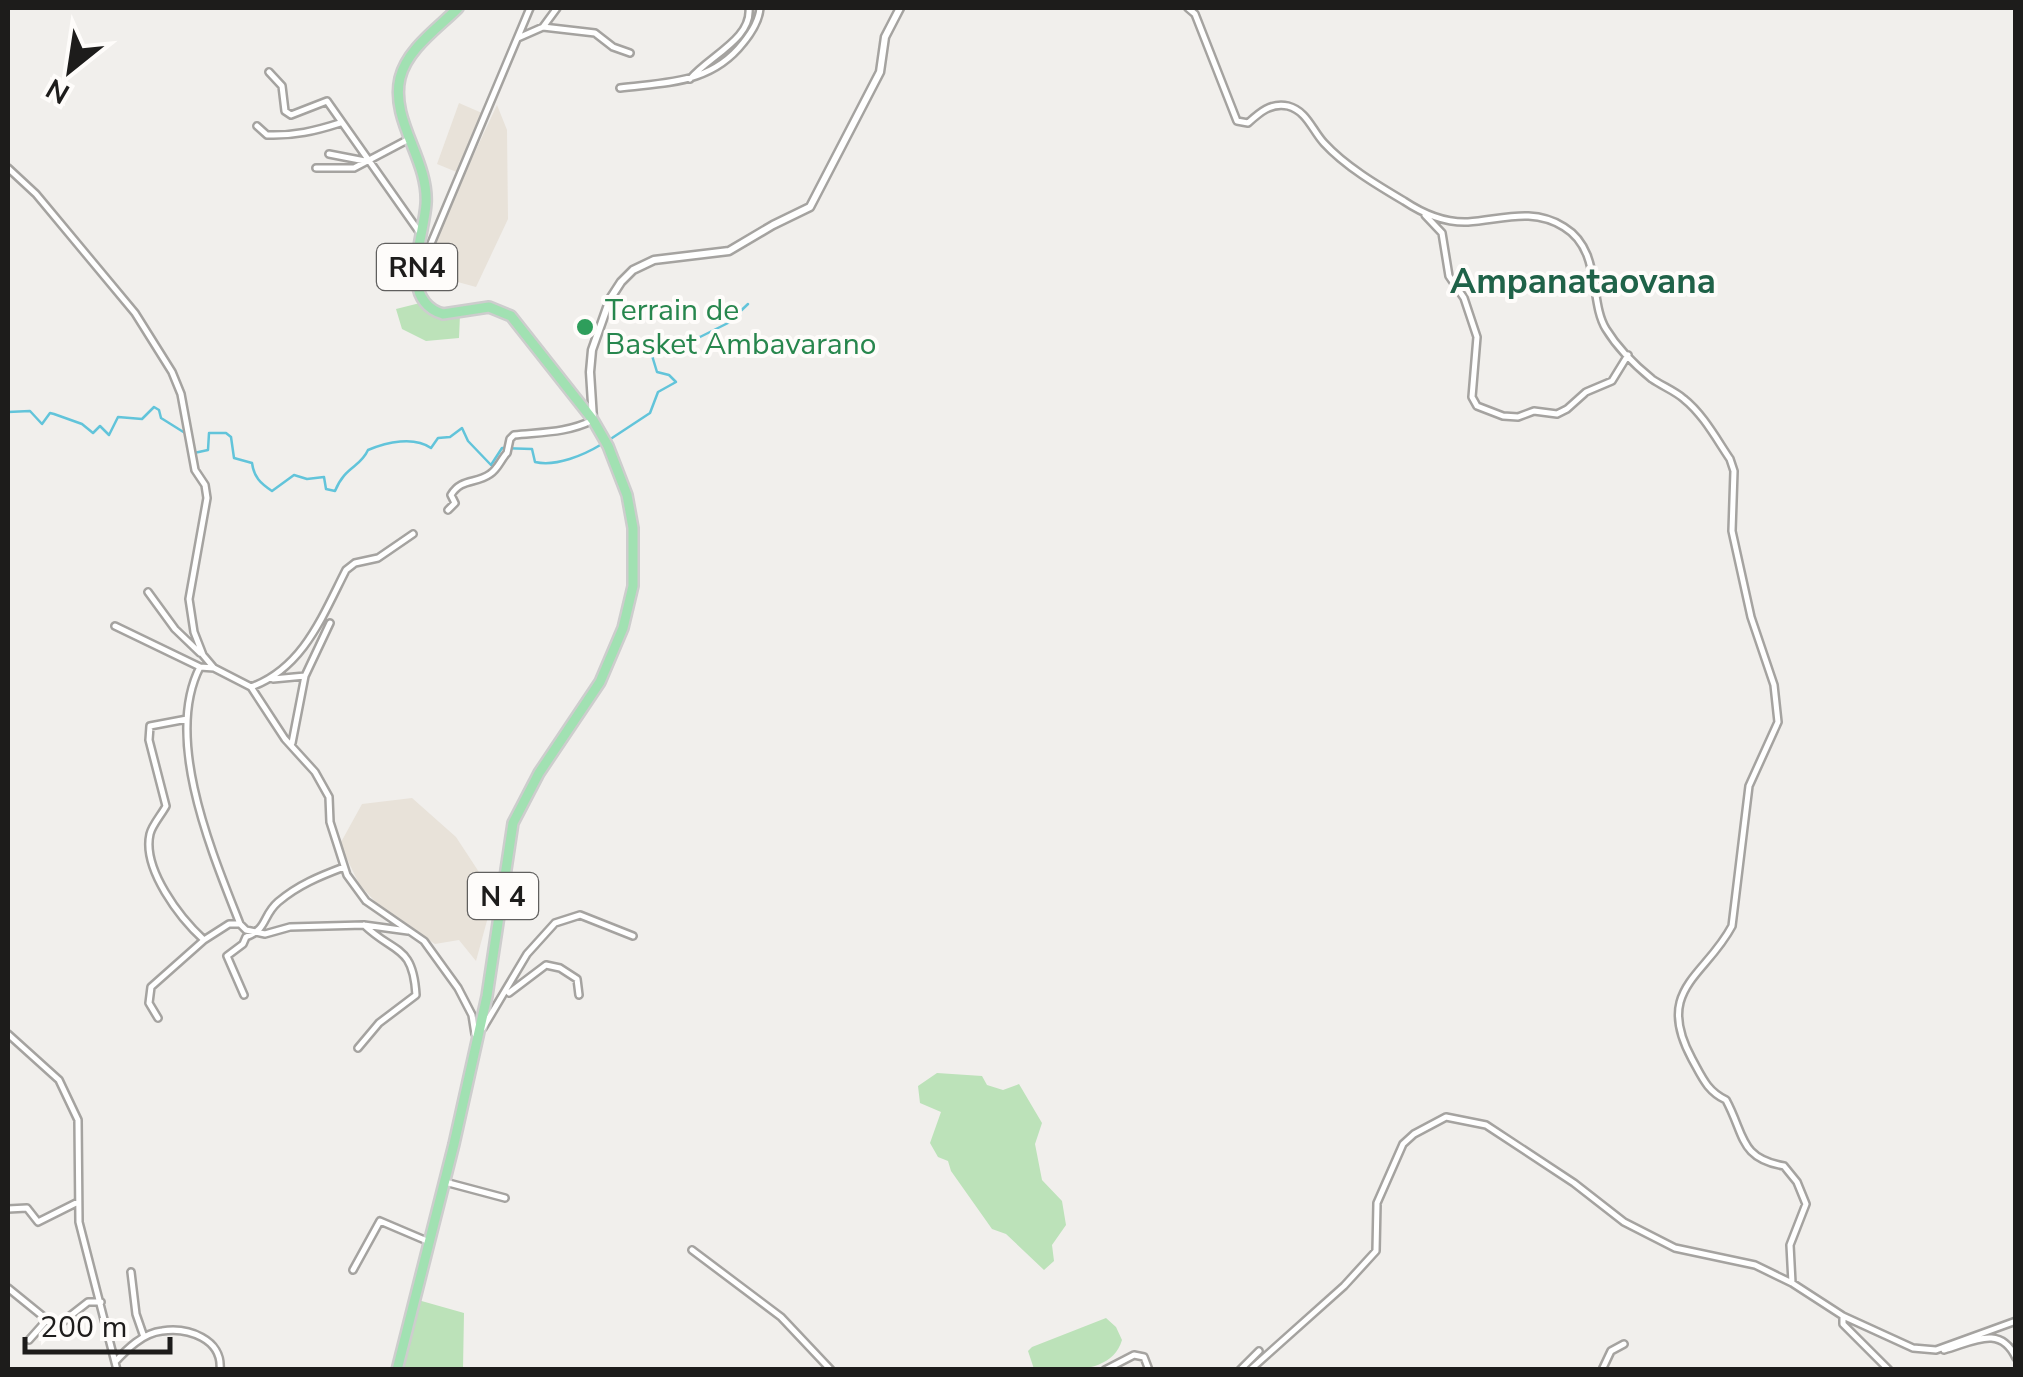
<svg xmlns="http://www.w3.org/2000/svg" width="2023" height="1377" font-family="'Nunito Sans',sans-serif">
  <rect width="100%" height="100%" fill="#f1efec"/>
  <path fill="#e8e2d9" d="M 459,103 L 482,113 L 459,173 L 437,164 Z
    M 497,105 L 507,130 L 508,219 L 476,287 L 432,275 L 425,259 Z
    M 412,798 L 456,837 L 494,895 L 476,961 L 459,940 L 435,944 L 381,908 L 359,884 L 340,844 L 362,804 Z"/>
  <path fill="#bce2b9" d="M 424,302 L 436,312 L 460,315 L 459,338 L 426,341 L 402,329 L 396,309 Z
    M 937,1073 L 982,1076 L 987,1085 L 1003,1090 L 1019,1084 L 1042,1123 L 1035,1144 L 1042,1180 L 1062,1201 L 1066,1225 L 1052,1245 L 1054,1261 L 1044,1270 L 1006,1234 L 992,1229 L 951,1171 L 948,1161 L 938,1157 L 930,1143 L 941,1112 L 920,1103 L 918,1086 Z
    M 418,1300 L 464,1313 L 463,1369 L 402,1370 Z
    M 1106,1318 L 1116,1327 L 1122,1340 C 1112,1375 1063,1371 1034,1369 L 1028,1351 L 1032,1347 Z"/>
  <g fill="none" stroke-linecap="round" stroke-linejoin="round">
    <path stroke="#62c4da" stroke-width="2.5" d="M 8,412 L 30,411 L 42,424 L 50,413 L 54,414 L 82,424 L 93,433 L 100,426 L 109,435 L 118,417 L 142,419 L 154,407 L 159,410 L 161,418 L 185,433
      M 609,440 L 650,413 L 658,392 L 676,382 L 669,375 L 657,372 L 650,349 L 657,342 L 700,337 L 728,323 L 748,304
      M 194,453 L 208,450 L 209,433 L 226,433 L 231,437 L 234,458 L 252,463 C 254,477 260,483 272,491 L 294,475 L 307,479 L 324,477 L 326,489 L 335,491 C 345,466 360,468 368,450 C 387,442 414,436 431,448 L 438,438 L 450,437 L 462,428 L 468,441 L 491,465 L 502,448 L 532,449 L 535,462 C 556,467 584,455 602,444"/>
    <defs>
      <path id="minor" d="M 1188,8 L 1195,14 L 1237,121 L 1248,123 C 1259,113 1271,102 1288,106 C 1307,111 1312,130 1324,143 C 1345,166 1377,185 1404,201 C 1422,213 1445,223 1468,222 C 1501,220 1532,207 1564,227 C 1602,250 1589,302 1606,329 C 1617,347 1636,366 1652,379 C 1662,386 1675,391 1684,399 C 1703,414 1717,440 1730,459 L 1734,471 L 1732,531 L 1751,617 L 1774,685 L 1778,722 L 1749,786 L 1732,926 C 1705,977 1654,989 1692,1059 C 1702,1077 1707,1091 1726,1100 C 1745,1135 1739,1158 1784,1166 L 1797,1182 L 1806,1204 L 1790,1245 L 1792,1283
        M 543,27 L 595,33 L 613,47 L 630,53
        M 518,38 L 543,27 L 557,8
        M 269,72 L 282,86 L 285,111 L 291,115 L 327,101 L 420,233
        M 690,79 C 709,56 752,39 749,8
        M 620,88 C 667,82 711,84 743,43 C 752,32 759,21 760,8
        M 257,126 L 267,135 C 294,136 315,131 340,123
        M 329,154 L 365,161
        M 8,168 L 36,194 L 135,313 L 172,372 L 181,394 L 195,470 L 205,485 L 207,498 L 189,599 L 194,632 L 203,655 L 214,668 L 251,687 L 285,739 L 315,772 L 329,797 L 330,822 L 347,875 L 366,901 L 424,941 L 458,988 L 472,1015 L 475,1034
        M 316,168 L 354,168 L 409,139
        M 1425,215 L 1442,233 L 1449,276 L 1464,298 L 1477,337 L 1472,397 L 1477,406 L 1503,416 L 1518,417 L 1534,411 L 1557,414 L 1567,409 L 1586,392 L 1612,381 L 1628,355
        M 419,272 L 530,8
        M 448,510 L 455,503 L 451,495 C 461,478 476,484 490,474 C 498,469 501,459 507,453 L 510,439 L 514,435 C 542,432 567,433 593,420
        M 148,592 L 175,629 L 200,653
        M 115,626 L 200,667 L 214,668
        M 273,679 L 305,676
        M 251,687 C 303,668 322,617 346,570 L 355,563 L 378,558 L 413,534
        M 187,719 L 150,726 L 149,740 L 166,806 C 162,814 152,825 150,834 C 142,869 180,918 204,940 L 229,924 L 240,924 C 213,855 163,739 200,667
        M 292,743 L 305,676 L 330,623
        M 240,924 L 246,930 L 265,934 L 290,927 L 364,925 L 408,931
        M 509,993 L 546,965 L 560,968 L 577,979 L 579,995
        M 244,995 L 227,956 L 243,944 L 246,937 C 268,929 262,916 278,902 C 298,885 320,876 344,867
        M 158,1018 L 149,1003 L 151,987 L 204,940
        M 483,1028 L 527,954 L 555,923 L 580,915 L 633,936
        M 8,1034 L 59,1080 L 78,1120 L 79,1222 L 117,1370
        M 358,1048 L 379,1023 L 416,995 C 413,944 394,954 364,925
        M 445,1182 L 505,1198
        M 8,1209 L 27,1208 L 38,1222 L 78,1202
        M 692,1250 L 781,1317 L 831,1370
        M 353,1270 L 380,1221 L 427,1241
        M 131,1272 L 136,1314 L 144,1337
        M 8,1288 L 56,1327 L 88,1302 L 101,1302
        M 1843,1317 L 1843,1324 L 1889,1370
        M 29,1340 L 46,1321
        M 1944,1350 C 1971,1343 2000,1323 2016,1358
        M 115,1362 C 127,1349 143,1333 162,1331 C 188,1327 223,1339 220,1370
        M 1105,1370 L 1134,1355 L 1144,1357 L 1149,1370
        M 1240,1370 L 1259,1351
        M 1250,1370 L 1344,1286 L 1376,1251 L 1377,1203 L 1403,1144 L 1414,1134 L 1446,1117 L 1486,1125 L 1574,1183 L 1624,1222 L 1675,1248 L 1755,1265 L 1792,1283 L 1843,1316 L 1913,1348 L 1936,1350 L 2016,1321
        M 1602,1370 L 1611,1351 L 1624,1344"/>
      <path id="tertiary" d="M 593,419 L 590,372 L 592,350 L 610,299 L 621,282 L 633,270 L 654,260 L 729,251 L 773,225 L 810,207 L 880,72 L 885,37 L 900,8"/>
      <path id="primary" d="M 397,1370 L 454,1144 L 487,996 L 513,823 L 539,773 L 600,682 L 623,628 L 633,586 L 633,528 L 627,495 L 608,446 L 593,420 L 511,316 L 489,307 L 443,314 C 397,300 424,237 426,204 C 429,160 390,121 400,78 C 407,49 438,28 458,8"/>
    </defs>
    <use href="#minor" stroke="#a5a3a0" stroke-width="10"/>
    <use href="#tertiary" stroke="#a5a3a0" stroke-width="11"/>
    <use href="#primary" stroke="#cdcdcd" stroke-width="14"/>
    <use href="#minor" stroke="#fff" stroke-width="5"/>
    <use href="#tertiary" stroke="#fff" stroke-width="6"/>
    <use href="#primary" stroke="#a1e1b2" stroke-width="9"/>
  </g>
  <circle fill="#2e9e5b" stroke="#fefcfa" stroke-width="4" cx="585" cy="327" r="10"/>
  <g text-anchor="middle" stroke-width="8" stroke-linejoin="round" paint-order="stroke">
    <g fill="#fefcfa" stroke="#605f5e" stroke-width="2.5">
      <rect x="377" y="244" width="80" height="46" rx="8"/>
      <rect x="468" y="873" width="70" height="46" rx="8"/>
    </g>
    <g font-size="28" font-weight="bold" fill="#1d1c1b">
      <text x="417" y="277">RN4</text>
      <text x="503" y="906">N 4</text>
    </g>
    <g font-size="30" fill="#27864d" stroke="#fefcfa" text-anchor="start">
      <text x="605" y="320">Terrain de<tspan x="605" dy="34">Basket Ambavarano</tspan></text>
    </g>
    <g font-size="35" font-weight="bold" fill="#1f6248" stroke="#fefcfa">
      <text x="1583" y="293">Ampanataovana</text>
    </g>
  </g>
  <rect width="2023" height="1377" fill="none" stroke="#1d1c1b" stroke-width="20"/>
  <g transform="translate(70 70) rotate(210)" stroke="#fefcfa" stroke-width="8" paint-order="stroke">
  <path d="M0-8L18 38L0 25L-18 38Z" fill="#1d1c1b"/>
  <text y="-15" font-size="28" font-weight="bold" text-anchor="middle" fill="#1d1c1b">N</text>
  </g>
  <path d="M25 1337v15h145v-15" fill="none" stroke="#1d1c1b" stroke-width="5"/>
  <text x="40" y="1337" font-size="30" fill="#1d1c1b" stroke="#fefcfa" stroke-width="8" paint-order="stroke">200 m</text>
</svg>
